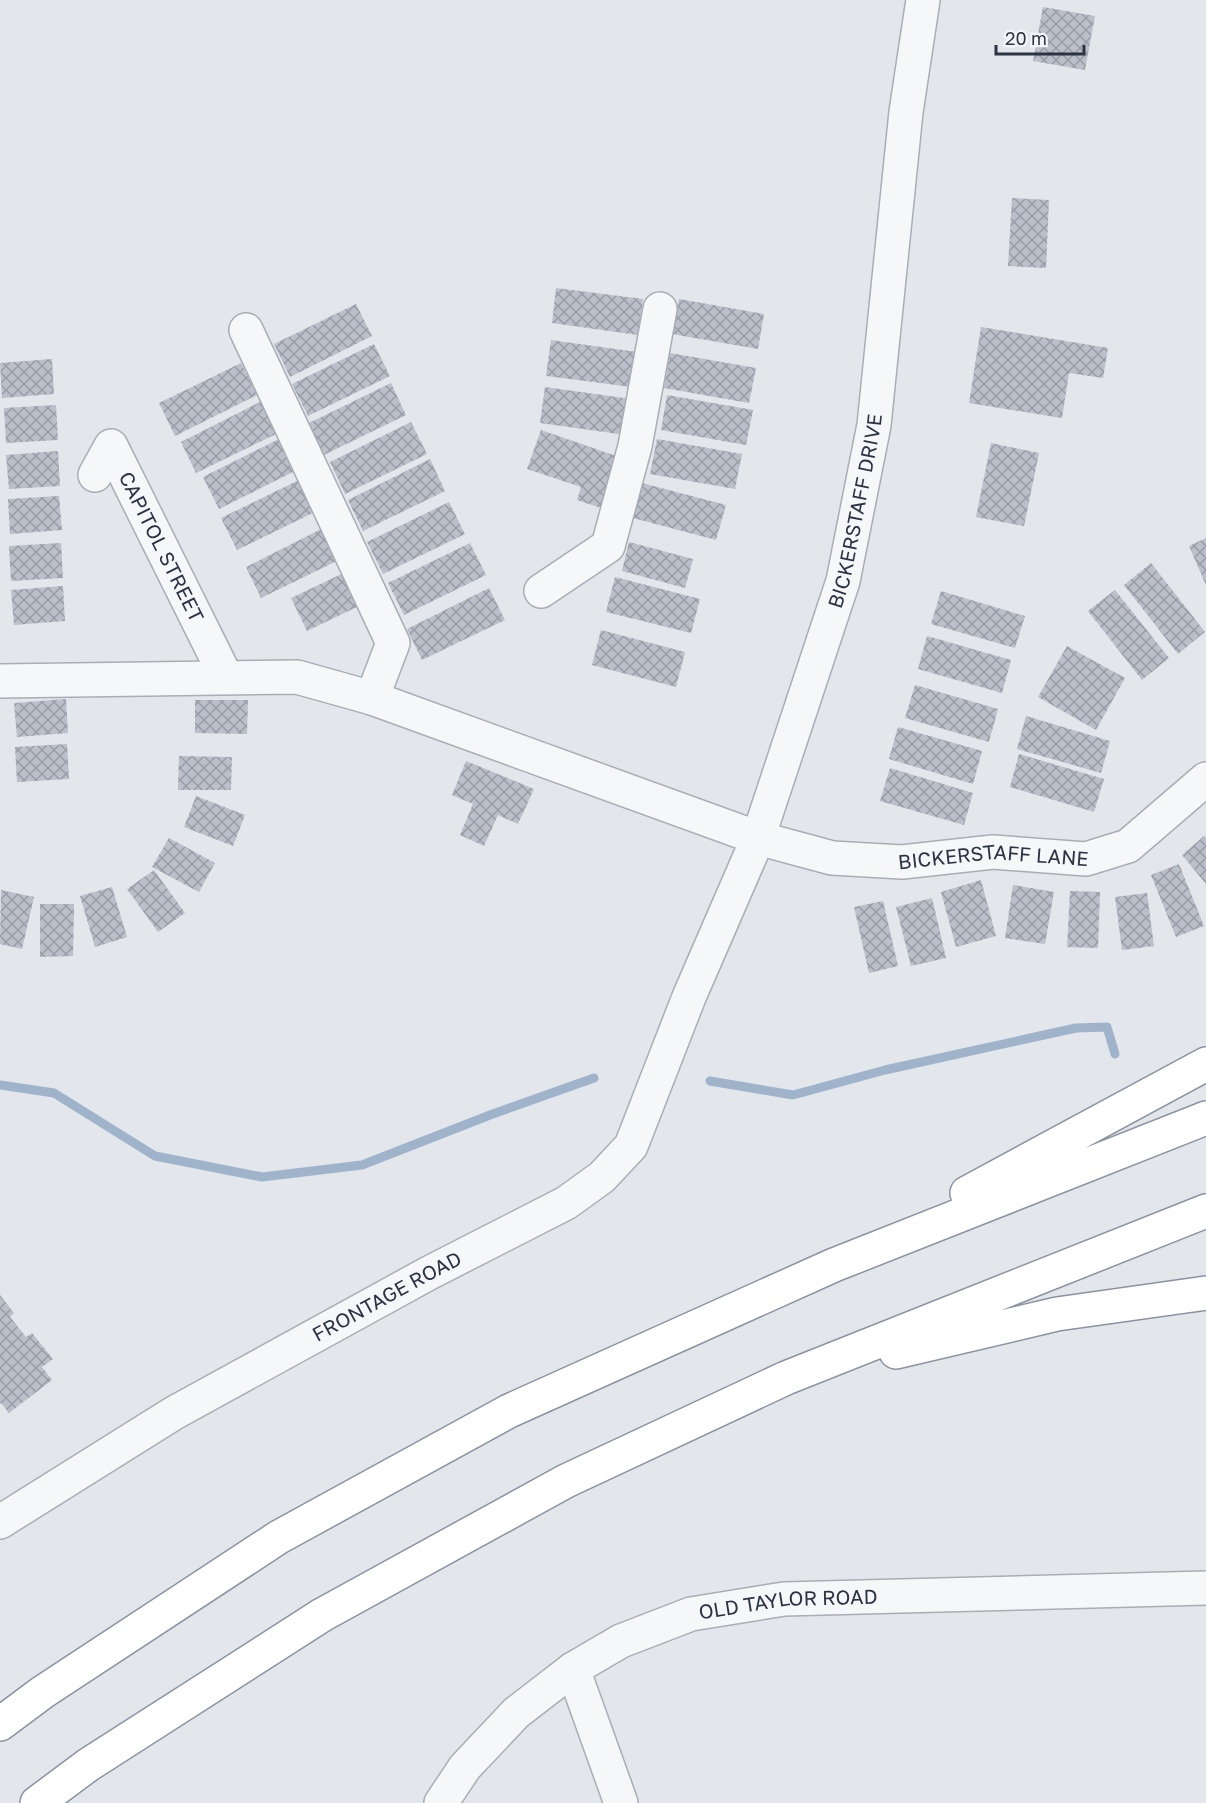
<svg xmlns="http://www.w3.org/2000/svg" width="1206" height="1803" font-family="'Golos Text',sans-serif">
  <defs>
    <pattern id="building-cross-hatch" width="8" height="8" patternUnits="userSpaceOnUse" patternTransform="scale(1.5)"><rect width="8" height="8" fill="#babfc9"/><path d="M0 0l8 8M0 8l8-8" fill="none" stroke="#979ca5"/></pattern>
  </defs>
  <rect width="100%" height="100%" fill="#e3e6eb"/>
  <g fill="none" stroke-linecap="round" stroke-linejoin="round">
    <path stroke="#9fb3cb" stroke-width="9" d="M 710,1081 L 793,1095 L 885,1070 L 1076,1028 L 1107,1027 L 1115,1054
      M 0,1085 L 54,1093 L 155,1156 L 262,1177 L 362,1165 L 490,1115 L 594,1078"/>
  </g>
  <path fill="url(#building-cross-hatch)" d="M 1043,7 L 1095,16 L 1085,70 L 1033,61 Z
    M 1012,198 L 1049,200 L 1046,268 L 1008,266 Z
    M 556,288 L 643,299 L 638,335 L 552,323 Z
    M 679,299 L 764,314 L 758,349 L 672,334 Z
    M 356,304 L 372,336 L 290,377 L 274,344 Z
    M 981,327 L 1108,348 L 1103,378 L 1069,373 L 1062,418 L 969,403 Z
    M 551,340 L 637,352 L 632,387 L 546,376 Z
    M 374,344 L 390,376 L 308,416 L 292,384 Z
    M 670,353 L 756,368 L 749,403 L 664,388 Z
    M 52,359 L 54,394 L 2,398 L 0,363 Z
    M 241,363 L 257,395 L 175,436 L 159,403 Z
    M 391,383 L 406,415 L 324,455 L 309,423 Z
    M 545,387 L 631,399 L 626,435 L 540,423 Z
    M 667,395 L 753,410 L 746,445 L 661,430 Z
    M 262,401 L 278,433 L 196,473 L 181,442 Z
    M 56,405 L 58,440 L 6,443 L 4,408 Z
    M 411,422 L 427,454 L 345,494 L 330,462 Z
    M 541,430 L 625,459 L 607,510 L 577,500 L 581,487 L 527,469 Z
    M 285,436 L 301,468 L 219,509 L 203,477 Z
    M 657,439 L 742,454 L 735,489 L 650,474 Z
    M 991,443 L 1039,453 L 1024,526 L 976,517 Z
    M 58,451 L 60,486 L 9,489 L 6,455 Z
    M 430,459 L 445,491 L 363,531 L 348,500 Z
    M 303,478 L 319,510 L 237,550 L 221,518 Z
    M 642,483 L 726,505 L 716,540 L 633,518 Z
    M 59,496 L 62,530 L 10,534 L 8,499 Z
    M 449,502 L 465,534 L 383,574 L 367,542 Z
    M 327,526 L 343,558 L 261,598 L 246,567 Z
    M 1206,538 L 1206,585 L 1189,546 Z
    M 629,542 L 693,559 L 685,588 L 622,571 Z
    M 61,543 L 63,578 L 11,581 L 9,546 Z
    M 470,543 L 486,575 L 404,615 L 388,583 Z
    M 1151,563 L 1205,632 L 1178,654 L 1124,585 Z
    M 350,570 L 365,603 L 307,631 L 291,598 Z
    M 615,577 L 700,599 L 691,633 L 606,612 Z
    M 63,586 L 65,621 L 14,625 L 11,590 Z
    M 489,588 L 505,620 L 422,660 L 407,629 Z
    M 1115,590 L 1169,658 L 1142,680 L 1088,611 Z
    M 941,591 L 1025,616 L 1015,648 L 931,624 Z
    M 601,630 L 685,652 L 676,687 L 592,665 Z
    M 927,636 L 1011,660 L 1002,693 L 918,669 Z
    M 1067,646 L 1125,678 L 1096,730 L 1038,697 Z
    M 915,685 L 998,709 L 989,742 L 905,718 Z
    M 66,699 L 68,733 L 17,737 L 14,703 Z
    M 195,700 L 248,700 L 247,734 L 195,733 Z
    M 1026,716 L 1110,741 L 1101,773 L 1017,749 Z
    M 898,727 L 982,751 L 973,784 L 889,759 Z
    M 67,744 L 69,779 L 17,782 L 15,747 Z
    M 1019,754 L 1104,779 L 1094,812 L 1010,787 Z
    M 179,756 L 232,757 L 231,790 L 178,790 Z
    M 466,761 L 534,789 L 518,824 L 498,815 L 484,846 L 460,835 L 473,804 L 452,795 Z
    M 890,768 L 973,793 L 964,825 L 880,801 Z
    M 196,796 L 245,815 L 233,846 L 184,827 Z
    M 1204,836 L 1206,838 L 1206,884 L 1182,855 Z
    M 169,838 L 215,863 L 199,892 L 152,867 Z
    M 1179,864 L 1204,926 L 1176,937 L 1151,875 Z
    M 154,870 L 185,913 L 158,932 L 127,889 Z
    M 981,880 L 996,936 L 956,947 L 941,892 Z
    M 1013,885 L 1054,892 L 1045,944 L 1005,938 Z
    M 112,887 L 127,937 L 95,947 L 80,896 Z
    M 1,890 L 34,897 L 22,949 L 0,944 Z
    M 1070,891 L 1100,892 L 1098,948 L 1067,947 Z
    M 1147,893 L 1154,946 L 1122,950 L 1115,897 Z
    M 932,898 L 946,958 L 911,966 L 896,907 Z
    M 883,901 L 898,966 L 869,973 L 854,907 Z
    M 40,904 L 74,904 L 73,956 L 40,957 Z
    M 0,1295 L 14,1313 L 10,1317 L 26,1337 L 32,1333 L 53,1359 L 42,1367 L 52,1380 L 9,1413 L 1,1403 L 0,1404 Z"/>
  <g fill="none" stroke-linecap="round" stroke-linejoin="round">
    <defs>
      <g id="minor">
        <path d="M 246,330 L 393,643 L 372,698"/>
        <path id="s1" d="M 95,475 L 111,446 L 226,677"/>
        <path d="M 541,591 L 608,546 L 635,446 L 660,309"/>
        <path id="s2" d="M 0,681 L 297,677 L 372,698 L 758,838 L 832,858 L 902,862 L 993,852 L 1086,859 L 1128,846 L 1206,779"/>
        <path id="s3" d="M 0,1522 L 174,1413 L 429,1273 L 566,1203 L 602,1177 L 631,1146 L 689,997 L 758,838 L 843,581 L 874,425 L 906,112 L 923,0"/>
        <path d="M 573,1669 L 621,1803"/>
        <path id="s4" d="M 441,1803 L 465,1767 L 516,1713 L 573,1669 L 621,1641 L 691,1614 L 784,1599 L 1206,1588"/>
      </g>
      <path id="highway" d="M 967,1193 L 1206,1064
        M 896,1352 L 1057,1314 L 1206,1293
        M 0,1724 L 43,1692 L 279,1537 L 509,1411 L 834,1265 L 1206,1118
        M 37,1803 L 88,1765 L 322,1615 L 566,1481 L 786,1378 L 1206,1211"/>
    </defs>
    <use href="#minor" stroke="#a8adb6" stroke-width="36"/>
    <use href="#highway" stroke="#8b93a2" stroke-width="36"/>
    <use href="#minor" stroke="#f6f7f9" stroke-width="33"/>
    <use href="#highway" stroke="#fff" stroke-width="33"/>
  </g>
  <g text-anchor="middle" stroke-width="6" stroke-linejoin="round" paint-order="stroke">
    <g font-size="20" fill="#2b3344" stroke="#f3f5f8">
      <text dy="7" stroke="none"><textPath href="#s3" startOffset="1412">BICKERSTAFF DRIVE</textPath></text>
      <text dy="7" stroke="none"><textPath href="#s1" startOffset="146">CAPITOL STREET</textPath></text>
      <text dy="7" stroke="none"><textPath href="#s2" startOffset="1024">BICKERSTAFF LANE</textPath></text>
      <text dy="7" stroke="none"><textPath href="#s3" startOffset="448">FRONTAGE ROAD</textPath></text>
      <text dy="7" stroke="none"><textPath href="#s4" startOffset="418">OLD TAYLOR ROAD</textPath></text>
    </g>
  </g>
  <path d="M996 45v9h88v-9" fill="none" stroke="#2b3344" stroke-width="3"/>
  <text x="1005" y="45" font-size="18" fill="#2b3344" stroke="#f3f5f8" stroke-width="4.5" paint-order="stroke">20 m</text>
</svg>
